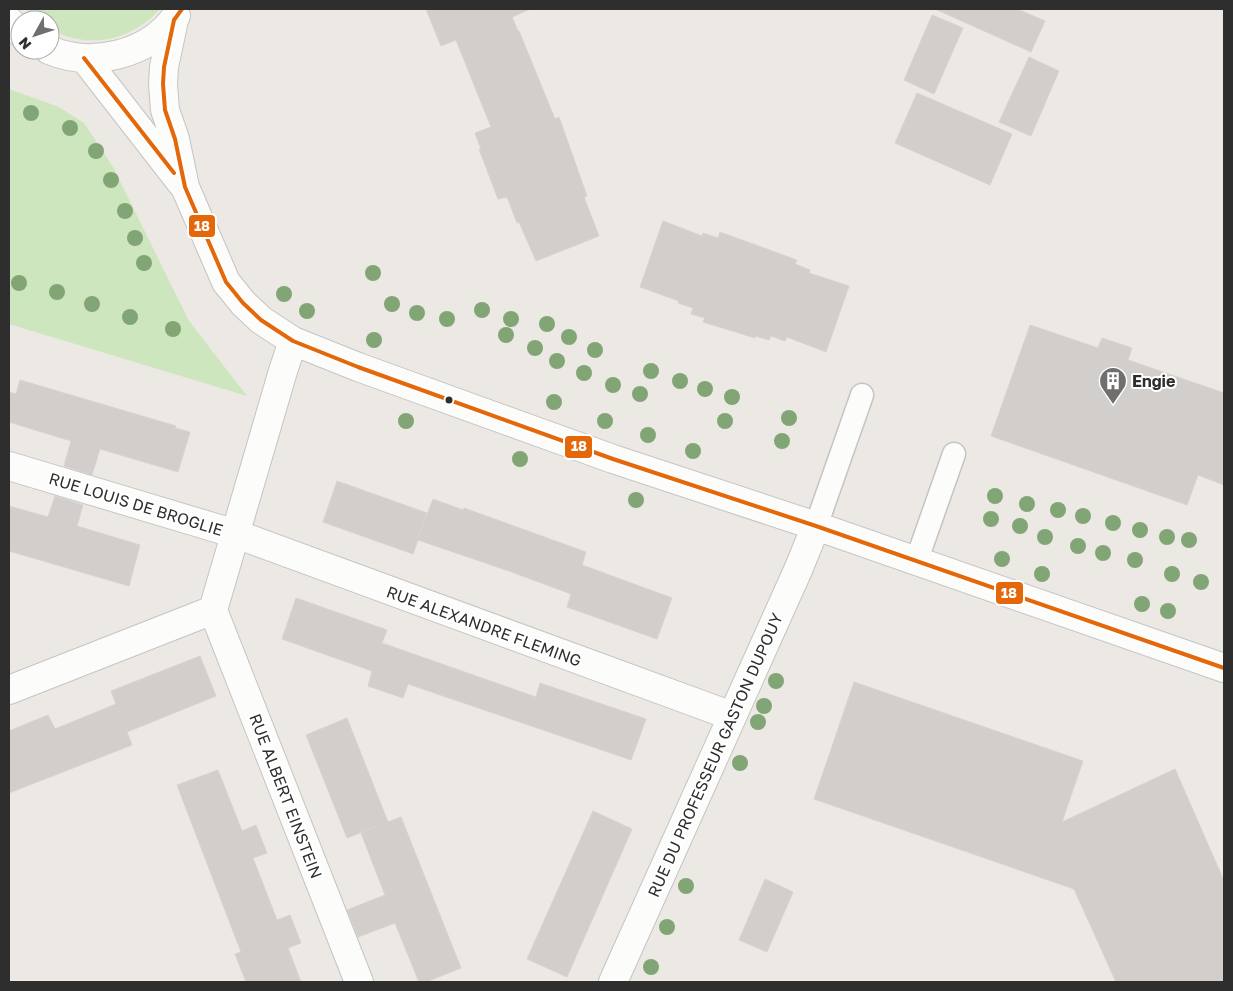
<svg xmlns="http://www.w3.org/2000/svg" width="1233" height="991" font-family="'Golos Text',sans-serif">
  <rect width="100%" height="100%" fill="#ece8e4"/>
  <path fill="#cee6be" d="M 26,9 L 160,9 C 130,41 89,50 50,29 L 50,20 L 36,20 Z
    M 9,89 L 59,107 L 84,123 L 113,167 L 189,321 L 247,396 L 9,324 Z"/>
  <path fill="#d1cecb" stroke="#d7d4d0" d="M 426,9 L 530,9 L 512,17 L 518,31 L 519,31 L 555,119 L 559,117 L 587,196 L 584,197 L 599,236 L 536,261 L 519,222 L 517,223 L 507,197 L 498,199 L 479,149 L 481,149 L 475,133 L 491,127 L 456,40 L 441,46 Z
    M 935,9 L 1017,9 L 1045,21 L 1031,52 Z
    M 932,15 L 963,28 L 934,94 L 904,80 Z
    M 1029,57 L 1059,71 L 1031,136 L 999,122 Z
    M 917,93 L 1012,134 L 990,185 L 895,143 Z
    M 663,221 L 702,236 L 703,233 L 718,238 L 720,232 L 797,260 L 795,264 L 810,270 L 809,273 L 849,286 L 826,352 L 787,337 L 785,341 L 771,336 L 769,340 L 755,336 L 755,338 L 703,322 L 705,318 L 691,314 L 693,308 L 678,303 L 679,301 L 640,287 Z
    M 1030,325 L 1098,348 L 1102,338 L 1132,348 L 1128,360 L 1224,393 L 1224,485 L 1198,475 L 1187,505 L 991,436 Z
    M 20,380 L 176,426 L 175,428 L 190,432 L 178,472 L 100,449 L 92,475 L 64,466 L 71,441 L 9,422 L 9,392 L 16,394 Z
    M 337,481 L 427,513 L 418,538 L 433,499 L 463,510 L 464,508 L 586,552 L 582,565 L 672,598 L 657,639 L 567,607 L 571,594 L 509,571 L 418,540 L 413,554 L 323,522 Z
    M 55,496 L 83,505 L 77,526 L 140,545 L 129,586 L 9,551 L 9,506 L 48,517 Z
    M 296,598 L 387,630 L 382,643 L 536,697 L 540,683 L 646,719 L 631,760 L 408,684 L 403,698 L 368,686 L 372,671 L 282,639 Z
    M 200,656 L 216,696 L 127,732 L 132,745 L 9,793 L 9,731 L 48,715 L 55,729 L 116,704 L 111,691 Z
    M 854,682 L 1083,761 L 1062,822 L 1175,769 L 1224,881 L 1224,982 L 1116,982 L 1074,889 L 814,799 Z
    M 347,718 L 388,822 L 401,817 L 461,968 L 426,982 L 419,982 L 395,923 L 358,937 L 347,910 L 385,895 L 361,833 L 378,826 L 347,838 L 306,735 Z
    M 218,770 L 242,831 L 256,825 L 267,853 L 253,858 L 277,920 L 290,915 L 301,943 L 288,948 L 301,982 L 246,982 L 235,954 L 241,952 L 177,785 Z
    M 593,811 L 632,829 L 567,977 L 527,959 Z
    M 765,879 L 793,892 L 767,952 L 739,940 Z"/>
  <g fill="none" stroke-linecap="round" stroke-linejoin="round">
    <defs>
      <path id="service" d="M 816,526 L 862,395
        M 916,562 L 954,454"/>
      <path id="minor" d="M 9,466 L 236,534 L 732,716
        M 213,610 L 359,982
        M 213,610 L 283,371 L 293,341
        M 9,690 L 213,610
        M 613,982 L 798,570 L 816,526"/>
      <path id="tertiary" d="M 174,20 L 164,67 L 163,84 L 165,110 L 175,139 L 185,187 L 226,282 L 243,303 L 261,320 L 293,341 L 358,367 L 613,459 L 816,526 L 1224,668
        M 9,21 L 20,32
        M 49,50 C 92,68 149,55 176,16
        M 84,58 L 182,184"/>
    </defs>
    <use href="#service" stroke="#c5c4c5" stroke-width="25"/>
    <use href="#minor" stroke="#c5c4c5" stroke-width="30"/>
    <use href="#tertiary" stroke="#c5c4c5" stroke-width="30"/>
    <use href="#service" stroke="#fcfcfb" stroke-width="22"/>
    <use href="#minor" stroke="#fcfcfb" stroke-width="28"/>
    <use href="#tertiary" stroke="#fcfcfb" stroke-width="28"/>
    <defs>
      <path id="bus-1" d="M 182,9 L 174,20 L 164,67 L 163,84 L 165,110 L 175,139 L 185,187 L 226,282 L 243,303 L 261,320 L 293,341 L 358,367 L 613,459 L 816,526 L 1224,668
        M 84,58 L 174,173"/>
    </defs>
    <use href="#bus-1" stroke="#fff" stroke-width="8"/>
    <use href="#bus-1" stroke="#e46809" stroke-width="4"/>
  </g>
  <g fill="#82a575">
    <circle cx="31" cy="113" r="8"/>
    <circle cx="70" cy="128" r="8"/>
    <circle cx="96" cy="151" r="8"/>
    <circle cx="111" cy="180" r="8"/>
    <circle cx="125" cy="211" r="8"/>
    <circle cx="135" cy="238" r="8"/>
    <circle cx="144" cy="263" r="8"/>
    <circle cx="373" cy="273" r="8"/>
    <circle cx="19" cy="283" r="8"/>
    <circle cx="57" cy="292" r="8"/>
    <circle cx="284" cy="294" r="8"/>
    <circle cx="92" cy="304" r="8"/>
    <circle cx="392" cy="304" r="8"/>
    <circle cx="482" cy="310" r="8"/>
    <circle cx="307" cy="311" r="8"/>
    <circle cx="417" cy="313" r="8"/>
    <circle cx="130" cy="317" r="8"/>
    <circle cx="447" cy="319" r="8"/>
    <circle cx="511" cy="319" r="8"/>
    <circle cx="547" cy="324" r="8"/>
    <circle cx="173" cy="329" r="8"/>
    <circle cx="506" cy="335" r="8"/>
    <circle cx="569" cy="337" r="8"/>
    <circle cx="374" cy="340" r="8"/>
    <circle cx="535" cy="348" r="8"/>
    <circle cx="595" cy="350" r="8"/>
    <circle cx="557" cy="361" r="8"/>
    <circle cx="651" cy="371" r="8"/>
    <circle cx="584" cy="373" r="8"/>
    <circle cx="680" cy="381" r="8"/>
    <circle cx="613" cy="385" r="8"/>
    <circle cx="705" cy="389" r="8"/>
    <circle cx="640" cy="394" r="8"/>
    <circle cx="732" cy="397" r="8"/>
    <circle cx="554" cy="402" r="8"/>
    <circle cx="789" cy="418" r="8"/>
    <circle cx="406" cy="421" r="8"/>
    <circle cx="605" cy="421" r="8"/>
    <circle cx="725" cy="421" r="8"/>
    <circle cx="648" cy="435" r="8"/>
    <circle cx="782" cy="441" r="8"/>
    <circle cx="693" cy="451" r="8"/>
    <circle cx="520" cy="459" r="8"/>
    <circle cx="995" cy="496" r="8"/>
    <circle cx="636" cy="500" r="8"/>
    <circle cx="1027" cy="504" r="8"/>
    <circle cx="1058" cy="510" r="8"/>
    <circle cx="1083" cy="516" r="8"/>
    <circle cx="991" cy="519" r="8"/>
    <circle cx="1113" cy="523" r="8"/>
    <circle cx="1020" cy="526" r="8"/>
    <circle cx="1140" cy="530" r="8"/>
    <circle cx="1045" cy="537" r="8"/>
    <circle cx="1167" cy="537" r="8"/>
    <circle cx="1189" cy="540" r="8"/>
    <circle cx="1078" cy="546" r="8"/>
    <circle cx="1103" cy="553" r="8"/>
    <circle cx="1002" cy="559" r="8"/>
    <circle cx="1135" cy="560" r="8"/>
    <circle cx="1042" cy="574" r="8"/>
    <circle cx="1172" cy="574" r="8"/>
    <circle cx="1201" cy="582" r="8"/>
    <circle cx="1142" cy="604" r="8"/>
    <circle cx="1168" cy="611" r="8"/>
    <circle cx="776" cy="681" r="8"/>
    <circle cx="764" cy="706" r="8"/>
    <circle cx="758" cy="722" r="8"/>
    <circle cx="740" cy="763" r="8"/>
    <circle cx="686" cy="886" r="8"/>
    <circle cx="667" cy="927" r="8"/>
    <circle cx="651" cy="967" r="8"/>
  </g>
  <defs>
    <symbol id="building-pin" viewBox="-11 -11 22 30"><path d="M0 17L-7.5 6A9.5 9.5 0 1 1 7.5 6Z" fill="#706f6e" stroke="#fff"/><path d="M-4-6H4V6H1V3H-1V6H-4ZM-2.5-4.3h1.7v1.8h-1.7ZM.8-4.3h1.7v1.8H.8ZM-2.5-1h1.7V.8h-1.7ZM.8-1h1.7V.8H.8Z" fill="#fff"/></symbol>
  </defs>
  <g fill-rule="evenodd">
    <use href="#building-pin" x="1097" y="365" width="32" height="43"/>
  </g>
  <circle fill="#2e2e2e" stroke="#fff" stroke-width="2" cx="449" cy="400" r="4.5"/>
  <g text-anchor="middle" stroke-width="4" stroke-linejoin="round" paint-order="stroke">
    <g font-size="16" font-weight="bold" fill="#2e2e2e" stroke="#fff" text-anchor="start">
      <text x="1132" y="387">Engie</text>
    </g>
    <g font-size="16" fill="#2e2e2e" stroke="#fff">
      <text transform="translate(136 504) rotate(17)" y="6">RUE LOUIS DE BROGLIE</text>
      <text transform="translate(484 626) rotate(20)" y="6">RUE ALEXANDRE FLEMING</text>
      <text transform="translate(715 755) rotate(-66)" y="6">RUE DU PROFESSEUR GASTON DUPOUY</text>
      <text transform="translate(286 796) rotate(69)" y="6">RUE ALBERT EINSTEIN</text>
    </g>
  </g>
  <g stroke="#fff" stroke-width="2">
    <rect x="188" y="214" width="28" height="24" rx="5" fill="#e46809"/>
    <rect x="564" y="435" width="29" height="24" rx="5" fill="#e46809"/>
    <rect x="995" y="581" width="29" height="24" rx="5" fill="#e46809"/>
  </g>
  <g font-size="14" text-anchor="middle" font-weight="bold" fill="#fff">
    <text x="202" y="231">18</text>
    <text x="579" y="451">18</text>
    <text x="1009" y="598">18</text>
  </g>
  <rect width="1233" height="991" fill="none" stroke="#2e2e2e" stroke-width="20"/>
  <g transform="translate(35 35) rotate(230)"><circle r="24" fill="#ffffff" stroke="#ababab"/>
  <path d="M0-4L9 19L0 12L-9 19Z" fill="#706f6e"/>
  <text y="-8" font-size="14" font-weight="bold" text-anchor="middle" fill="#2e2e2e">N</text>
  </g>
</svg>
